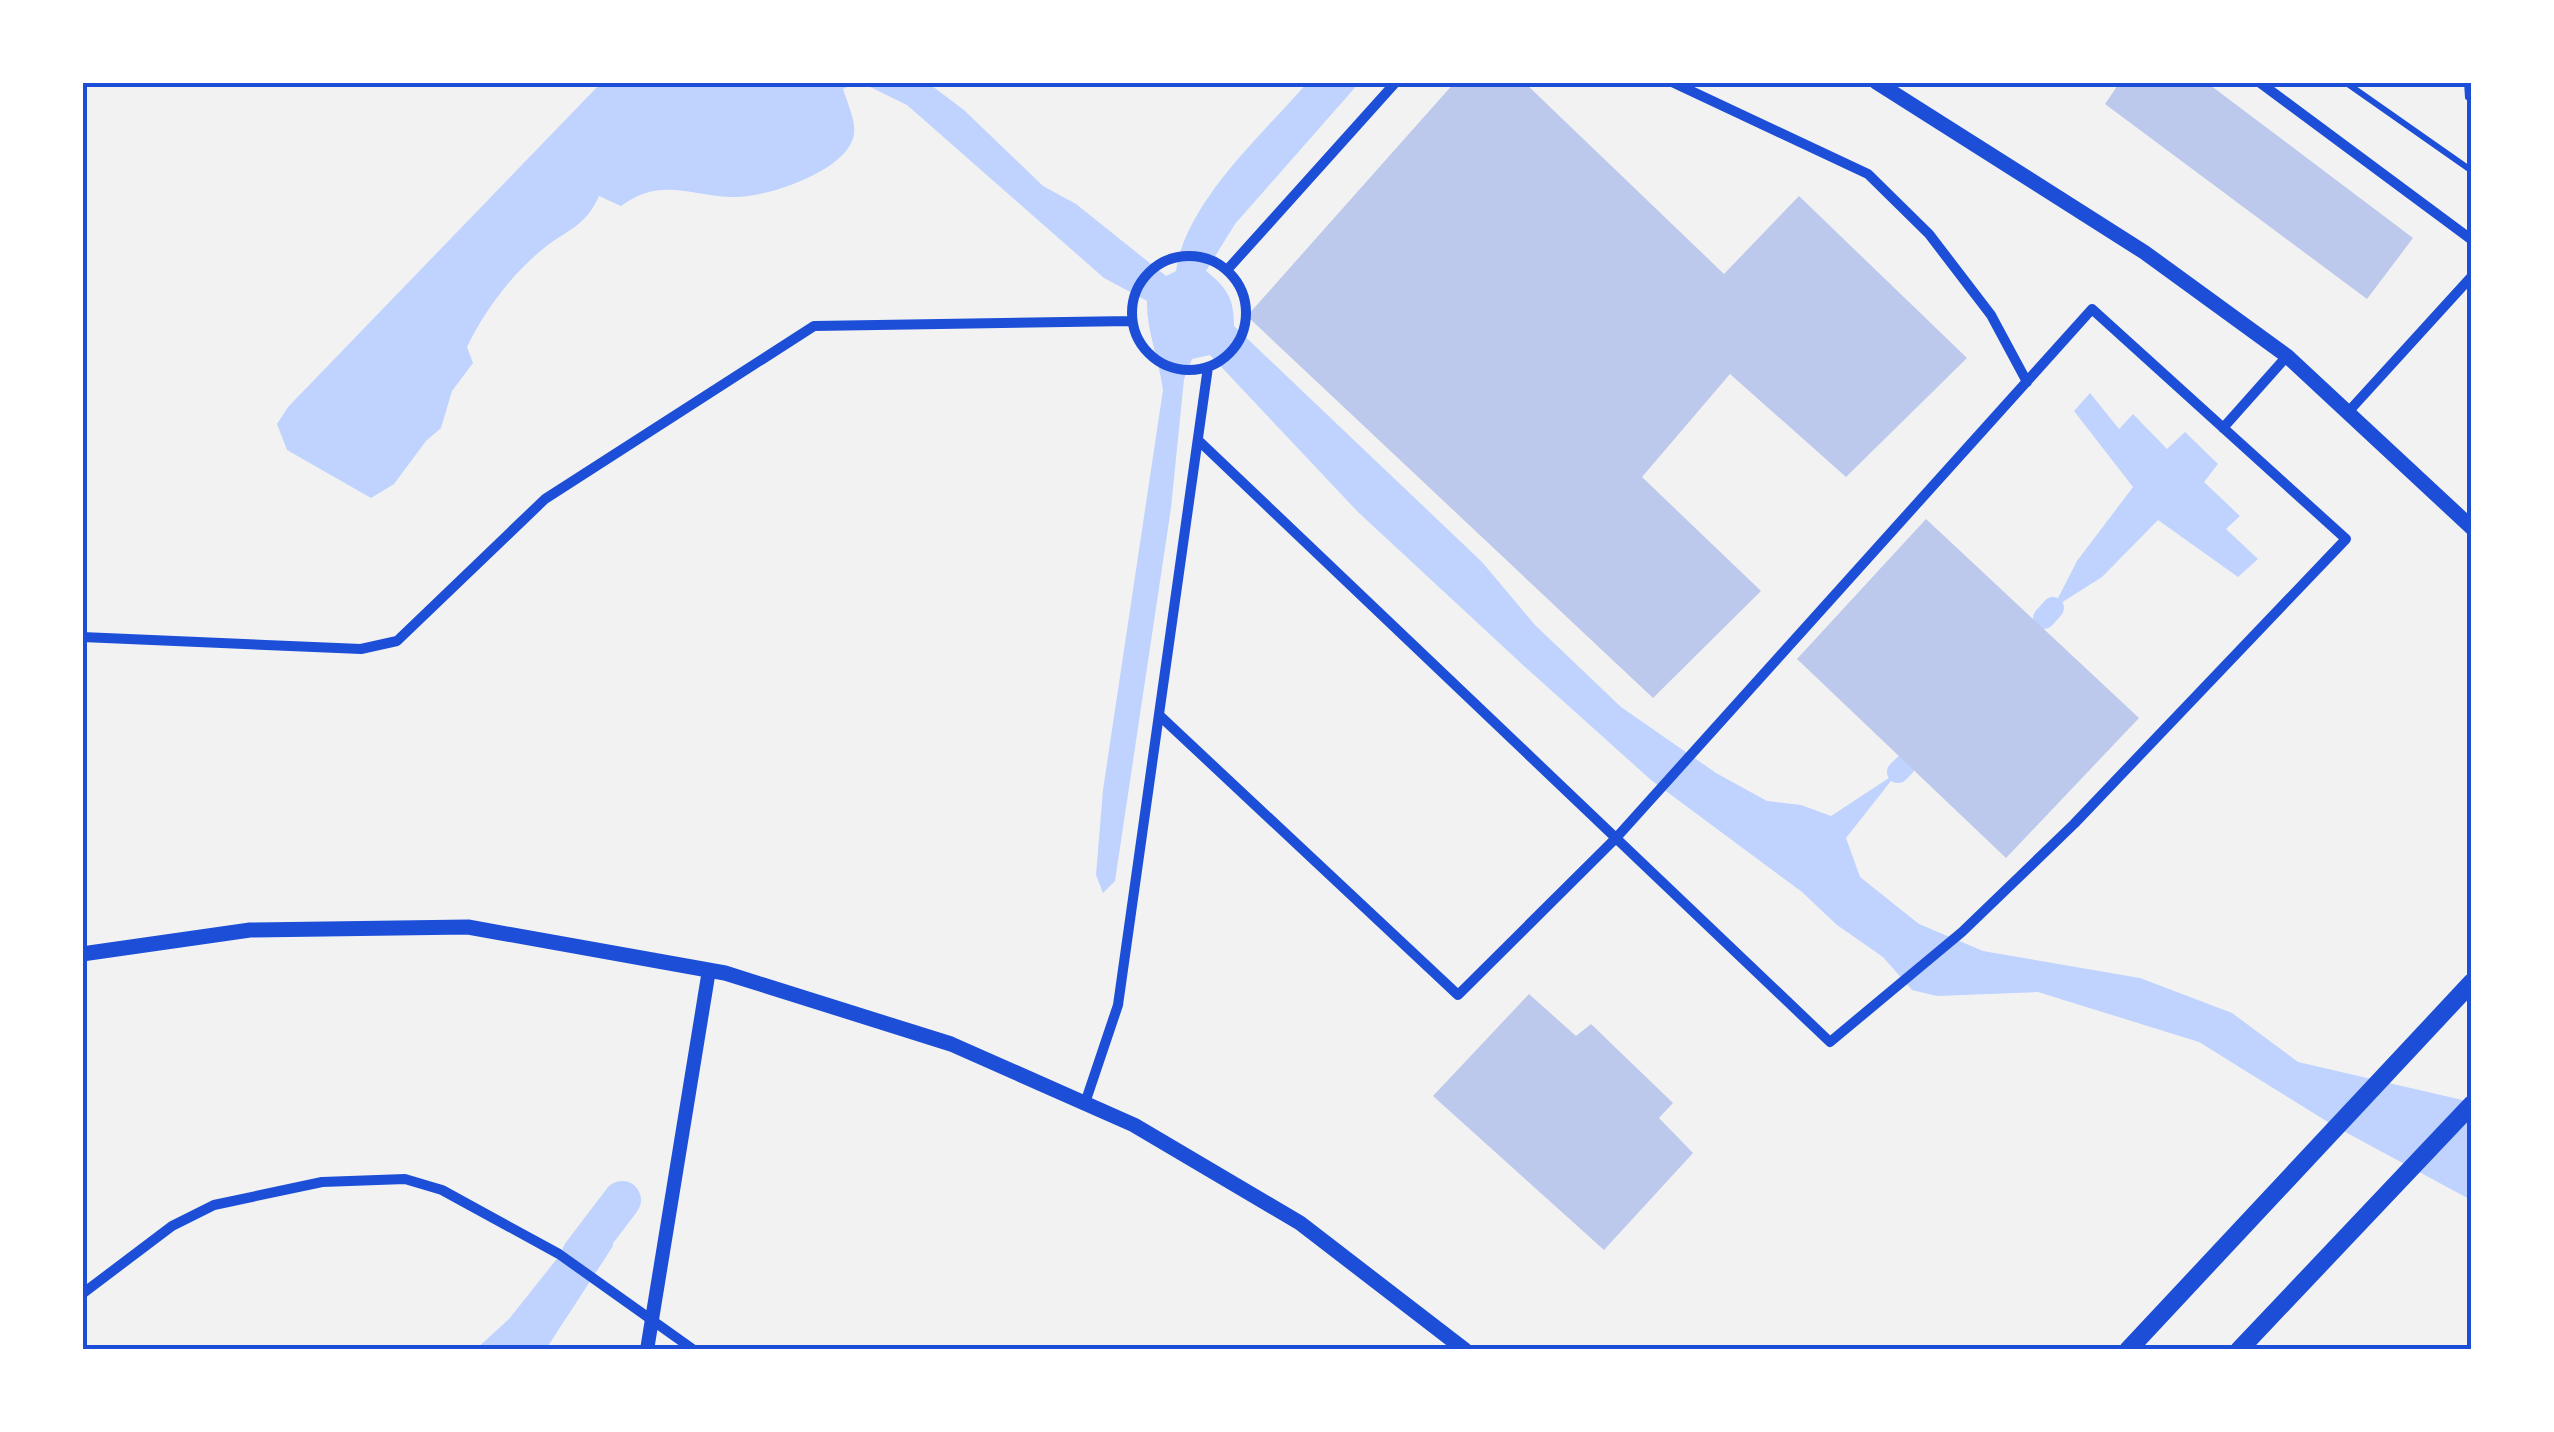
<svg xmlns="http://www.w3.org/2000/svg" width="2554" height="1432" font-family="Karla,sans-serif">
  <rect width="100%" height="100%" fill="#f2f2f2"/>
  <path fill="#bfd3fe" d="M 601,83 L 854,83 L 843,89 C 847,102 856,121 854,134 C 849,171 764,199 731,197 C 688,195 660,177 621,206 L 599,196 C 586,226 567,230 544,248 C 512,274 485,310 467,347 L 473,363 L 452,391 L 441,428 L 426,441 L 394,484 L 371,498 L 287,450 L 277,424 L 288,407 Z
    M 862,83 L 928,83 L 964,110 L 1043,186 L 1076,204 L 1166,276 L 1176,271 C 1186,202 1262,135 1307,83 L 1359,83 L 1235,224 L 1206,271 C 1227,288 1234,298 1234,326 L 1482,562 L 1535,625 L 1621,707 L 1716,773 L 1767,801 L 1801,805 L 1831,816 L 1898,772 L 1846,838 L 1860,877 L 1919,924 L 1983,951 L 2140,978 L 2232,1013 L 2298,1062 L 2471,1102 L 2471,1200 L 2336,1127 L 2199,1042 L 2038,992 L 1937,996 L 1912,990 L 1883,957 L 1837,925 L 1802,892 L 1651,780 L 1524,666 L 1358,512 L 1210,355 L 1192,359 L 1184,379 L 1171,508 L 1115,881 L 1103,893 L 1096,875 L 1103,790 L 1163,390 C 1159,360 1146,329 1147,301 L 1104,278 L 907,105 Z
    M 2090,393 L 2119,429 L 2133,414 L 2167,449 L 2185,432 L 2218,464 L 2204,482 L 2240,516 L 2226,529 L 2258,559 L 2238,577 L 2158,520 L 2102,577 L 2053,608 L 2077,561 L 2133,487 L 2074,411 Z
    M 613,1212 L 613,1246 L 546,1349 L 475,1350 L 509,1319 L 583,1226 Z"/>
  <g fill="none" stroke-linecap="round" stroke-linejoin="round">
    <path stroke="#bfd3fe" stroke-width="22" d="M 2044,618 L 2053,608
      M 1898,772 L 1904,766"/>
    <path stroke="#bfd3fe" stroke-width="38" d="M 581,1254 L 622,1200"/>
  </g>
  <path fill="#bdc9ec" d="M 1455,82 L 1524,82 L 1724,274 L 1799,196 L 1967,358 L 1846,477 L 1730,374 L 1642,477 L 1761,591 L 1653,698 L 1247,316 Z
    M 2120,82 L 2206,82 L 2413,238 L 2367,299 L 2105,104 Z
    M 1926,519 L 2139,718 L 2006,858 L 1797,659 Z
    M 1529,994 L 1576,1036 L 1591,1024 L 1673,1103 L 1659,1118 L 1693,1153 L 1604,1250 L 1433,1096 Z"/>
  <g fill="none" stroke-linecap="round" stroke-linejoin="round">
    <path stroke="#1d4ed8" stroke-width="4" d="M 2466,82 L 2467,98 L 2472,100"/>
    <path stroke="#1d4ed8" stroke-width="6" d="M 2345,82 L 2472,171"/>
    <path stroke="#1d4ed8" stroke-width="10" d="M 1672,82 L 1868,174 L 1929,234 L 1991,315 L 2027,382
      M 2259,82 L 2472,240
      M1132 313a57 57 0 1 1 114 0a57 57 0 1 1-114 0Z
      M 1227,270 L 1396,82
      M 2349,411 L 2472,276
      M 2223,428 L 2287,356
      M 82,637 L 361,649 L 397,641 L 545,499 L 814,326 L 1131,321
      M 1159,715 L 1458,995 L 1616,838 L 2092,309 L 2346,539 L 2074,824 L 1962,932 L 1830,1042 L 1198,440
      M 1085,1103 L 1118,1005 L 1208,367
      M 82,1294 L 172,1226 L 214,1205 L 322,1182 L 405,1179 L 442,1190 L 559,1254 L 694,1350"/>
    <path stroke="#1d4ed8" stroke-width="14" d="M 647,1350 L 709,970"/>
    <path stroke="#1d4ed8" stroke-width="15" d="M 1876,82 L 2144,252 L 2287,356 L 2472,528
      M 82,954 L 250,930 L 468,927 L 725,973 L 951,1044 L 1134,1125 L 1300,1223 L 1465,1350"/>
    <path stroke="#1d4ed8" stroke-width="18" d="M 2128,1350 L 2472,982
      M 2239,1350 L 2472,1104"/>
  </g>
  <rect width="2554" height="1432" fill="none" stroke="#ffffff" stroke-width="170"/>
  <rect x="85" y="85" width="2384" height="1262" fill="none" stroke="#1d4ed8" stroke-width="4"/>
</svg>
